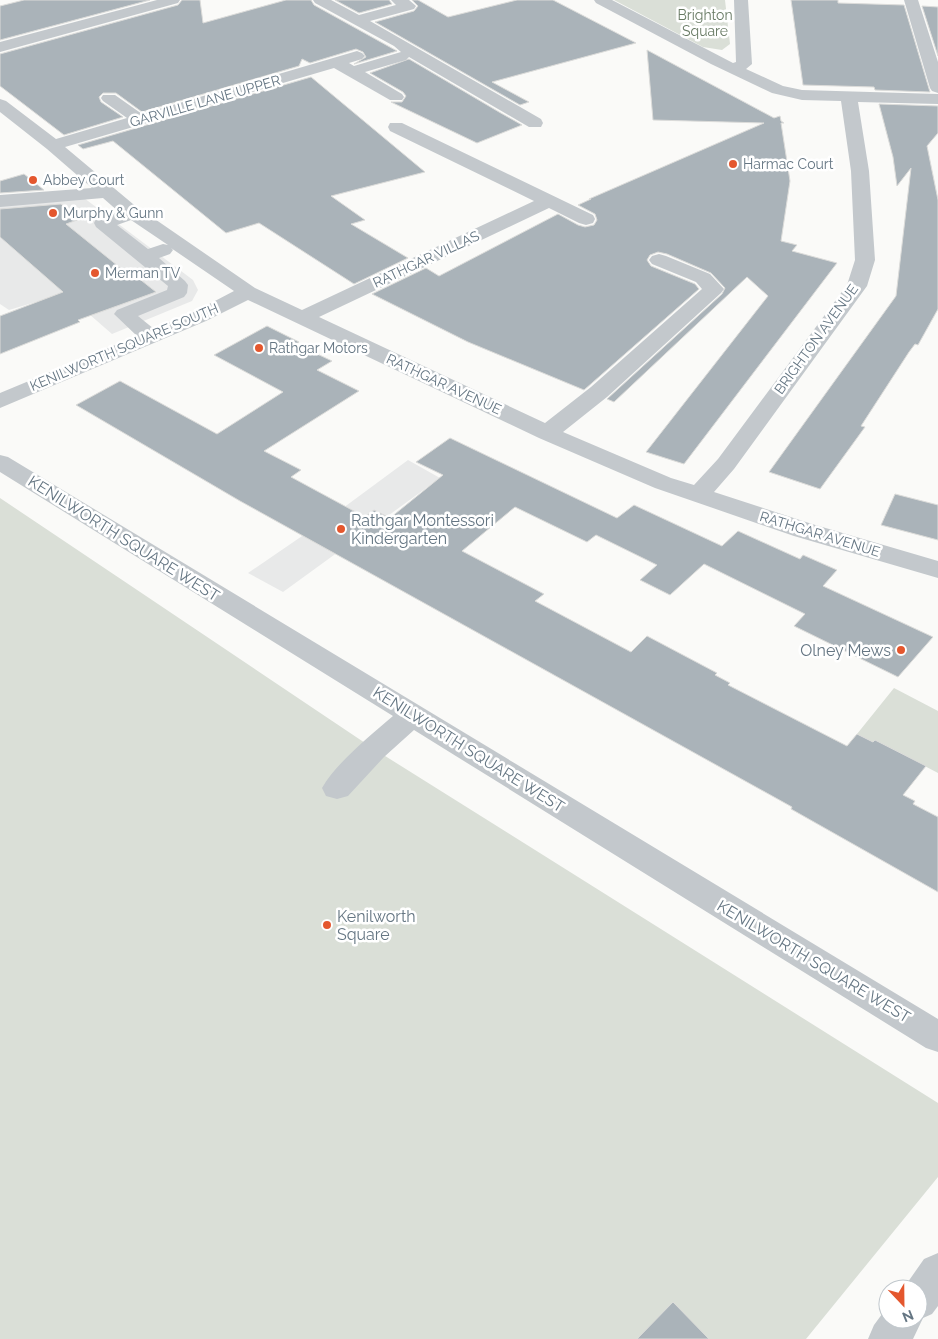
<svg xmlns="http://www.w3.org/2000/svg" width="938" height="1339" font-family="Raleway,sans-serif">
  <rect width="100%" height="100%" fill="#fafaf8"/>
  <path fill="#e8e9e9" d="M 84,198 L 193,280 L 198,290 L 192,301 L 112,334 L 89,314 L 49,298 L 9,310 L 0,304 L 0,204 Z
    M 408,460 L 440,478 L 283,592 L 248,573 L 343,508 Z"/>
  <path fill="#dadfd7" d="M 614,0 L 725,0 L 730,44 L 722,50 L 703,47 Z
    M 0,498 L 374,749 L 938,1103 L 938,1177 L 806,1339 L 0,1339 Z
    M 894,688 L 938,711 L 938,773 L 875,740 L 873,742 L 857,734 Z"/>
  <path fill="#aab3b9" stroke="#dcdcda" d="M 24,0 L 150,0 L 0,40 L 0,6 Z
    M 182,0 L 200,0 L 203,23 L 286,0 L 311,0 L 314,5 L 397,51 L 354,64 L 366,57 L 363,52 L 356,49 L 310,63 L 302,59 L 299,66 L 142,112 L 116,93 L 103,93 L 99,97 L 101,102 L 123,117 L 64,135 L 0,86 L 0,54 L 178,5 Z
    M 335,0 L 389,0 L 392,4 L 359,13 Z
    M 412,0 L 418,0 L 448,17 L 517,0 L 553,0 L 636,43 L 492,82 L 529,102 L 520,105 L 375,22 L 414,11 L 418,6 Z
    M 791,0 L 838,0 L 838,3 L 904,5 L 930,92 L 875,90 L 874,87 L 803,85 Z
    M 922,6 L 938,7 L 938,56 Z
    M 647,50 L 774,118 L 780,116 L 781,121 L 784,123 L 781,123 L 790,181 L 781,241 L 797,245 L 792,251 L 837,263 L 684,464 L 646,452 L 768,296 L 747,277 L 614,402 L 607,399 L 722,294 L 725,288 L 711,273 L 667,254 L 658,252 L 650,255 L 647,260 L 651,266 L 695,284 L 699,289 L 584,390 L 468,342 L 372,294 L 426,268 L 439,276 L 558,214 L 578,225 L 585,227 L 594,225 L 597,220 L 595,214 L 578,205 L 591,199 L 589,199 L 764,123 L 653,120 Z
    M 409,59 L 499,112 L 522,125 L 477,143 L 391,102 L 402,102 L 406,96 L 403,92 L 370,73 Z
    M 311,77 L 425,172 L 331,196 L 365,220 L 351,224 L 408,258 L 354,284 L 259,223 L 226,233 L 113,141 L 83,149 L 78,145 Z
    M 879,104 L 938,106 L 938,133 L 927,146 L 938,200 L 938,309 L 918,345 L 915,344 L 909,352 L 861,426 L 865,427 L 820,489 L 769,472 L 896,296 L 911,168 L 897,186 L 893,157 Z
    M 24,174 L 44,190 L 0,193 L 0,181 Z
    M 61,204 L 80,219 L 66,224 L 123,270 L 127,269 L 156,292 L 78,320 L 80,322 L 0,354 L 0,316 L 63,292 L 0,237 L 0,209 Z
    M 267,326 L 299,342 L 296,344 L 332,361 L 317,370 L 359,391 L 264,451 L 301,470 L 291,477 L 365,517 L 374,510 L 390,518 L 443,475 L 416,462 L 450,438 L 617,518 L 634,505 L 722,546 L 738,531 L 800,559 L 803,555 L 837,570 L 823,586 L 933,637 L 898,677 L 794,626 L 805,614 L 704,564 L 670,595 L 640,580 L 657,565 L 596,535 L 587,542 L 515,507 L 462,551 L 544,594 L 535,601 L 631,652 L 647,636 L 717,673 L 715,675 L 730,683 L 728,685 L 847,746 L 857,734 L 873,742 L 875,740 L 926,766 L 903,795 L 915,801 L 913,804 L 938,817 L 938,892 L 791,809 L 792,807 L 240,501 L 76,405 L 120,381 L 217,434 L 283,392 L 214,355 Z
    M 895,494 L 938,505 L 938,540 L 881,525 Z
    M 673,1302 L 709,1339 L 637,1339 Z"/>
  <g fill="none" stroke-linecap="round" stroke-linejoin="round">
    <path fill="#c3c8cc" fill-rule="evenodd" d="M 157,0 L 180,0 L 178,3 L 0,52 L 0,42 Z
      M 313,0 L 331,0 L 359,15 L 396,5 L 391,0 L 409,0 L 416,6 L 414,9 L 370,21 L 541,119 L 543,123 L 541,127 L 529,127 L 409,57 L 406,60 L 365,72 L 402,94 L 404,97 L 402,100 L 390,100 L 334,68 L 65,147 L 133,204 L 255,288 L 302,310 L 534,201 L 390,131 L 388,127 L 390,123 L 402,123 L 593,215 L 595,219 L 593,223 L 586,225 L 579,223 L 549,208 L 319,317 L 545,423 L 591,387 L 702,289 L 696,282 L 652,264 L 649,260 L 652,256 L 659,254 L 666,256 L 710,274 L 724,289 L 721,293 L 607,397 L 563,432 L 671,478 L 694,485 L 718,459 L 847,285 L 855,260 L 851,171 L 841,101 L 802,100 L 772,93 L 711,64 L 596,3 L 594,0 L 612,0 L 733,63 L 736,62 L 734,0 L 748,0 L 752,64 L 746,69 L 783,86 L 802,90 L 938,94 L 938,104 L 858,102 L 869,171 L 875,260 L 867,286 L 734,469 L 714,492 L 812,524 L 938,561 L 938,578 L 794,536 L 655,488 L 539,438 L 248,300 L 206,321 L 0,408 L 0,393 L 137,336 L 114,314 L 117,310 L 167,290 L 168,286 L 96,227 L 94,223 L 96,219 L 119,212 L 103,198 L 0,207 L 0,195 L 92,188 L 47,149 L 0,112 L 0,99 L 6,101 L 56,139 L 127,118 L 103,101 L 101,98 L 103,95 L 115,95 L 142,114 L 357,51 L 362,53 L 365,56 L 362,59 L 349,63 L 354,66 L 401,52 L 394,46 L 315,3 ZM 131,220 L 168,245 L 163,244 L 148,249 L 117,225 ZM 171,248 L 234,291 L 192,313 L 154,329 L 138,316 L 184,297 L 187,293 L 188,285 L 185,281 L 159,258 L 170,254 L 173,250 Z
      M 904,0 L 918,0 L 938,62 L 938,93 L 932,91 L 930,88 Z
      M 0,455 L 8,457 L 938,1019 L 938,1052 L 926,1048 L 414,730 L 384,757 L 348,796 L 337,799 L 326,796 L 322,788 C 336,763 371,735 393,716 L 0,472 Z
      M 938,1253 L 938,1306 L 932,1314 L 923,1318 L 913,1339 L 868,1339 L 874,1325 L 888,1306 L 888,1319 L 918,1319 L 918,1289 L 903,1289 L 924,1259 Z"/>
  </g>
  <g fill="#e4572e" stroke="#fff" stroke-width="2">
    <circle cx="733" cy="164" r="5"/>
    <circle cx="33" cy="180" r="5"/>
    <circle cx="53" cy="213" r="5"/>
    <circle cx="95" cy="273" r="5"/>
    <circle cx="259" cy="348" r="5"/>
    <circle cx="341" cy="529" r="5"/>
    <circle cx="901" cy="650" r="5"/>
    <circle cx="327" cy="925" r="5"/>
  </g>
  <g text-anchor="middle" stroke-width="5" stroke-linejoin="round" paint-order="stroke">
    <g font-size="14" fill="#687a64" stroke="#fff">
      <text x="705" y="20">Brighton<tspan x="705" dy="16">Square</tspan></text>
    </g>
    <g font-size="14" fill="#657683" stroke="#fff">
      <text transform="translate(205 101) rotate(-16)" y="5">GARVILLE LANE UPPER</text>
      <text transform="translate(426 259) rotate(-25)" y="5">RATHGAR VILLAS</text>
      <text transform="translate(816 339) rotate(-54)" y="5">BRIGHTON AVENUE</text>
      <text transform="translate(124 347) rotate(-23)" y="5">KENILWORTH SQUARE SOUTH</text>
      <text transform="translate(444 384) rotate(25)" y="5">RATHGAR AVENUE</text>
      <text transform="translate(820 534) rotate(17)" y="5">RATHGAR AVENUE</text>
    </g>
    <g font-size="14" fill="#657683" stroke="#fff" text-anchor="start">
      <text x="743" y="169">Harmac Court</text>
      <text x="43" y="185">Abbey Court</text>
      <text x="63" y="218">Murphy &amp; Gunn</text>
      <text x="105" y="278">Merman TV</text>
      <text x="269" y="353">Rathgar Motors</text>
    </g>
    <g font-size="16" fill="#657683" stroke="#fff" text-anchor="start">
      <text x="351" y="526">Rathgar Montessori<tspan x="351" dy="18">Kindergarten</tspan></text>
      <text x="891" y="656" text-anchor="end">Olney Mews</text>
      <text x="337" y="922">Kenilworth<tspan x="337" dy="18">Square</tspan></text>
    </g>
    <g font-size="16" fill="#657683" stroke="#fff">
      <text transform="translate(124 538) rotate(32)" y="6">KENILWORTH SQUARE WEST</text>
      <text transform="translate(469 749) rotate(32)" y="6">KENILWORTH SQUARE WEST</text>
      <text transform="translate(814 961) rotate(31)" y="6">KENILWORTH SQUARE WEST</text>
    </g>
  </g>
  <g transform="translate(903 1304) rotate(158)"><circle r="24" fill="#ffffff" stroke="#c1c8cd"/>
  <path d="M0-4L9 19L0 12L-9 19Z" fill="#e4572e"/>
  <text y="-8" font-size="14" font-weight="bold" text-anchor="middle" fill="#657683">N</text>
  </g>
</svg>
